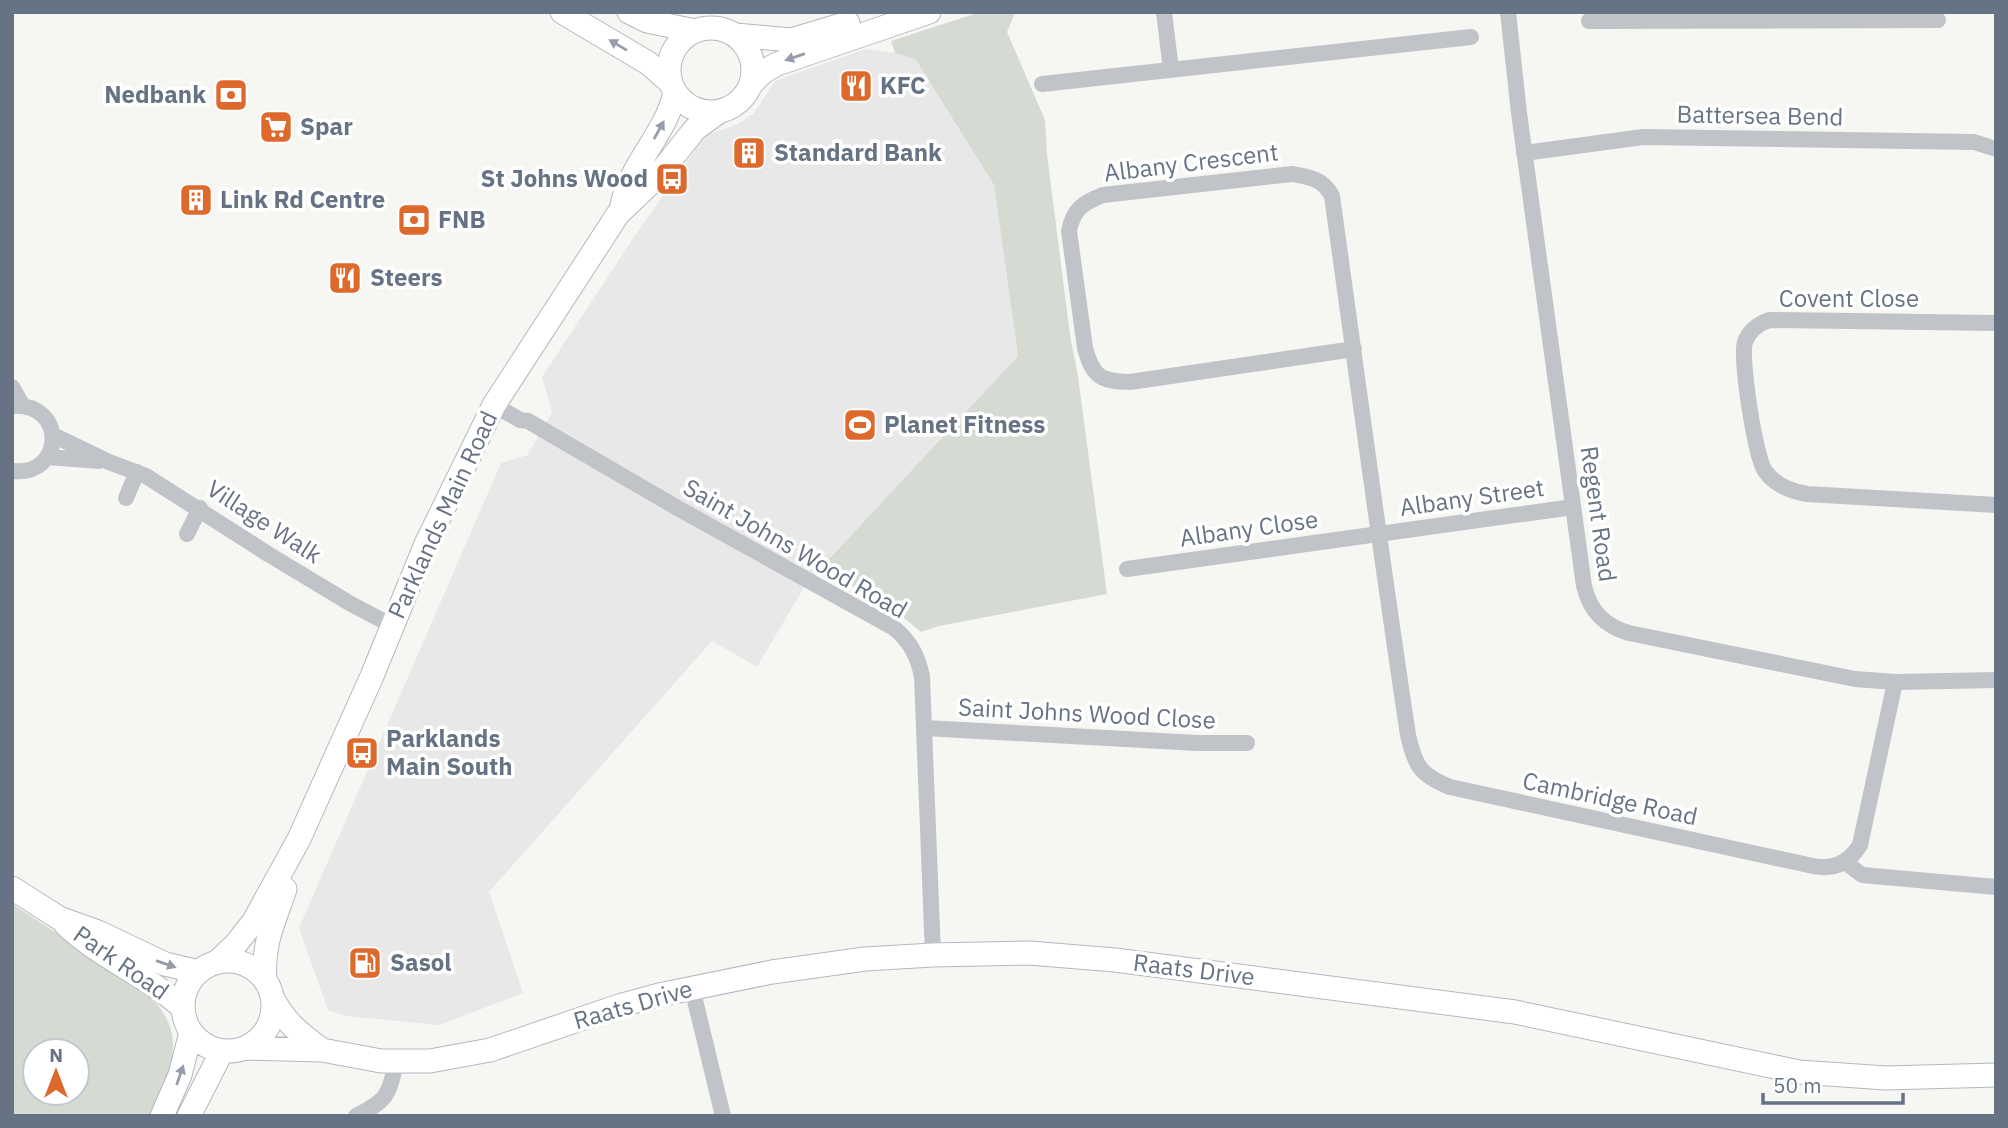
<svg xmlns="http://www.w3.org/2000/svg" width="2008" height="1128" font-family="'IBM Plex Sans',sans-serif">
  <rect width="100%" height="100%" fill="#f6f7f3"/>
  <path fill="#e7e8e7" d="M 866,49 L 895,53 L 916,60 L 994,185 L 1018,356 L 803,589 L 757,667 L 712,641 L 489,892 L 523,993 L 439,1025 L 346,1016 L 328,1010 L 299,928 L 501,463 L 528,455 L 552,412 L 542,377 L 634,237 L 702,140 L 710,134 L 738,124 L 754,113 L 775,81 Z"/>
  <path fill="#d5dbd3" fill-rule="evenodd" d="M 980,12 L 1015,13 L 1007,32 L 1045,120 L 1047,154 L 1070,335 L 1078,376 L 1107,594 L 939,626 L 921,632 L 892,608 L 821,568 L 1018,356 L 994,185 L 916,60 L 895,53 L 891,41 Z
    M 12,904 L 139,986 C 190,1029 175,1063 150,1116 L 12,1116 ZM 35,1051 L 77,1051 L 77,1093 L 35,1093 Z"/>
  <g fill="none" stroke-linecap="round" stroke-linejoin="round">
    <defs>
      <path id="secondary" d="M 562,12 L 648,63 L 670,82
        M 629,12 L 647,21 L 695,31
        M669 70a42 42 0 1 1 84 0a42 42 0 1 1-84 0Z
        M 735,35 L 791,40 L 848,23
        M 753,82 L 763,72 L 777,64 L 929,12
        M 621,210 C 628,166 665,136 675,93
        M 12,888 L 59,918 L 98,932 L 165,964 L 199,972
        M 66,925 C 102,959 147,975 183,1008
        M183 1006a45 45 0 1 1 90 0a45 45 0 1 1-90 0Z
        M 216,963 L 236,944 L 254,921 L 299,839 L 372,676 L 426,544 L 494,405 L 618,214 L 657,177 L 695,129 L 720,111
        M 265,980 C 262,944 274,922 285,889
        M 273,999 C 287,1024 299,1033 322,1050
        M 245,1048 L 322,1050 L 381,1061 L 430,1061 L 490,1050 L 622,1005 L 659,995 L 772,972 L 865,959 L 933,955 L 1029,953 L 1115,960 L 1515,1012 L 1799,1072 L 1886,1078 L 1996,1075
        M 162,1116 L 180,1075 L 191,1032
        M 189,1116 L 222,1051"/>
    </defs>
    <use href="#secondary" stroke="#b4b8be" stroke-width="25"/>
    <path stroke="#c0c3c7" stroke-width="16" d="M 1164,12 L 1171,70
      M 1508,12 L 1519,113 L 1584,586 C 1590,611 1604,626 1629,633 L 1855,679 L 1895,682 L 1996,680
      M 1589,21 L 1938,20
      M 1042,84 L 1471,37
      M 1524,153 L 1643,137 L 1974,142 L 1996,149
      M 1996,323 L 1769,320 C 1758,324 1749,331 1745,342 C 1740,357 1755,457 1765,471 C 1775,485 1790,491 1807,494 L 1996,505
      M 1354,349 L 1130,382 C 1100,381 1093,377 1085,348 L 1069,231 C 1073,210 1082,203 1103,195 L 1292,174 C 1310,177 1323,179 1332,196 C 1357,376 1381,556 1408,735 C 1415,766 1420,775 1450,787 L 1813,866 C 1833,870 1849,863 1860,845 L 1895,682
      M 12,387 L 23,406
      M 494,405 L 520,420 L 528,421 L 674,506 L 894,628 C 910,641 918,656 922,677 L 933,955
      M 12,406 C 67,402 65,477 12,471
      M 53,435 L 109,462 L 146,476 L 268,554 L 351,604 L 391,625
      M 48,457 L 99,461
      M 126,498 L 137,472
      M 187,534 L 200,508
      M 1127,569 L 1573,507
      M 925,728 L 1197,743 L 1247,743
      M 1845,862 L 1862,875 L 1996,887
      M 692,988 L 723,1116
      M 356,1116 C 388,1100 388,1096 396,1063"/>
    <use href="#secondary" stroke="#fff" stroke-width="23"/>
  </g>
  <defs><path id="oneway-solid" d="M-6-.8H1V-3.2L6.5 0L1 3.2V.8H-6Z" transform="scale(1.75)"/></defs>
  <g fill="#949da9">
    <use href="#oneway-solid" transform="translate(618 45) rotate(-149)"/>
    <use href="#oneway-solid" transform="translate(795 57) rotate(161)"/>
    <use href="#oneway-solid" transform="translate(659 130) rotate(-61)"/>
    <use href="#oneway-solid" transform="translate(166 964) rotate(19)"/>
    <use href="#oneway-solid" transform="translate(180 1075) rotate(-71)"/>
  </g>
  <defs>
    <symbol id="restaurant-square" viewBox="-11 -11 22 22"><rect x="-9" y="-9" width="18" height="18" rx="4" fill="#de692c" stroke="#fff"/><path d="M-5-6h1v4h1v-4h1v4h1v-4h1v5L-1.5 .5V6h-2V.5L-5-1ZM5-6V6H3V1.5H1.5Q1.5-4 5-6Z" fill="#fff"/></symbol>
    <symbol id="bank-square" viewBox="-11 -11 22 22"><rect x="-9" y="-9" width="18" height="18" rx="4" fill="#de692c" stroke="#fff"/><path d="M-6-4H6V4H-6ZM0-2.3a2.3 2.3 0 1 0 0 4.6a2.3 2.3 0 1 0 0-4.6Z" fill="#fff"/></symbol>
    <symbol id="supermarket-square" viewBox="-11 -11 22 22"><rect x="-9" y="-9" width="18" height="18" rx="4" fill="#de692c" stroke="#fff"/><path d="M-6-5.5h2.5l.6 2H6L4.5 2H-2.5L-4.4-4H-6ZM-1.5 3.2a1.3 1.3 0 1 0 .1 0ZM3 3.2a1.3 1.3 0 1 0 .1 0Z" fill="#fff"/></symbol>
    <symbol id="building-square" viewBox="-11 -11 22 22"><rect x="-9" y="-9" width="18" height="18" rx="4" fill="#de692c" stroke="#fff"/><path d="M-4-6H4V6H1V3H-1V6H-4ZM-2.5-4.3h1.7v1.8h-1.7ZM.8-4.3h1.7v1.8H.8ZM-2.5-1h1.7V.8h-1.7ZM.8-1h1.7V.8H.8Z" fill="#fff"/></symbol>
    <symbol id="bus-square" viewBox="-11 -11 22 22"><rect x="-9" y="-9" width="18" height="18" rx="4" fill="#de692c" stroke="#fff"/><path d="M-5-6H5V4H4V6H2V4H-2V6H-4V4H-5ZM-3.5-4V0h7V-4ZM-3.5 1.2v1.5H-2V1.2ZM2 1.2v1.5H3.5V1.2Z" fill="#fff"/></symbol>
    <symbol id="stadium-square" viewBox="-11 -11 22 22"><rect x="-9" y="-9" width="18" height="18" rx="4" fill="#de692c" stroke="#fff"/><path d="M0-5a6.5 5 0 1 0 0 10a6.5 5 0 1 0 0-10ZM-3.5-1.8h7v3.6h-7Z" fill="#fff"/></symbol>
    <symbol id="fuel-square" viewBox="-11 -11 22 22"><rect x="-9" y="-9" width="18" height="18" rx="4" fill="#de692c" stroke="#fff"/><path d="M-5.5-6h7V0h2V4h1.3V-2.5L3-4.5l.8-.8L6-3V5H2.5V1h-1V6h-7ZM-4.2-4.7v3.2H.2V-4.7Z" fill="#fff"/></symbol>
  </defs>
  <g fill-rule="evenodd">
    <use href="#restaurant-square" x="837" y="67" width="38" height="38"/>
    <use href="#bank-square" x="212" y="76" width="38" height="38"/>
    <use href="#supermarket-square" x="257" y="108" width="38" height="38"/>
    <use href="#building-square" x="730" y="134" width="38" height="38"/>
    <use href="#bus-square" x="653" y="160" width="38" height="38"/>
    <use href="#building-square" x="177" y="181" width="38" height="38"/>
    <use href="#bank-square" x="395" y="201" width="38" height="38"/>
    <use href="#restaurant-square" x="326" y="259" width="38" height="38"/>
    <use href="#stadium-square" x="841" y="406" width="38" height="38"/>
    <use href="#bus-square" x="343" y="734" width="38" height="38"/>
    <use href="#fuel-square" x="346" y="944" width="38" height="38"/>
  </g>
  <g text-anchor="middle" stroke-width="7" stroke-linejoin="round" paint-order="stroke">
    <g font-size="24" font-weight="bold" fill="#667384" stroke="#fff" text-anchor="start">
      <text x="880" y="94">KFC</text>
      <text x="206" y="103" text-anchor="end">Nedbank</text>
      <text x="300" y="135">Spar</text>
      <text x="774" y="161">Standard Bank</text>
      <text x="648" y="187" text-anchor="end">St Johns Wood</text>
      <text x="220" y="208">Link Rd Centre</text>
      <text x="438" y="228">FNB</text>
      <text x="370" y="286">Steers</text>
      <text x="884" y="433">Planet Fitness</text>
      <text x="386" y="747">Parklands<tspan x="386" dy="28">Main South</tspan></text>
      <text x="390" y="971">Sasol</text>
    </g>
    <g font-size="24" fill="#667384" stroke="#fff">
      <text transform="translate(1760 116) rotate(1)" y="8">Battersea Bend</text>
      <text transform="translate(1191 163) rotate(-7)" y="8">Albany Crescent</text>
      <text x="1849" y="307">Covent Close</text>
      <text transform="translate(1472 498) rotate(-8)" y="8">Albany Street</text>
      <text transform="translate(1598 514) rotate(82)" y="8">Regent Road</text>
      <text transform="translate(443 515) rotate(-65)" y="8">Parklands Main Road</text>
      <text transform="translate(264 522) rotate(33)" y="8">Village Walk</text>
      <text transform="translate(1249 529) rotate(-8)" y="8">Albany Close</text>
      <text transform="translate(795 549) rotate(30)" y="8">Saint Johns Wood Road</text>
      <text transform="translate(1087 714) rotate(3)" y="8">Saint Johns Wood Close</text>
      <text transform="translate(1610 799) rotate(12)" y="8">Cambridge Road</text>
      <text transform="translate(121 963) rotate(35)" y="8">Park Road</text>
      <text transform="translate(1194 970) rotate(7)" y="8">Raats Drive</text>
      <text transform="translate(633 1005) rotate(-16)" y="8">Raats Drive</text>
    </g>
  </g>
  <rect width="2008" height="1128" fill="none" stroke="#667384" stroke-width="28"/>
  <g transform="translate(56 1072)"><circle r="33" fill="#ffffff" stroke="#c2c7ce" stroke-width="2"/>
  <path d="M0-5L12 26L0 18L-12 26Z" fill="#de692c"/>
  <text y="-10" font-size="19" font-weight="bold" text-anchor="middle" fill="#667384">N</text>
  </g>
  <path d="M1763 1093v10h140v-10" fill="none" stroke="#667384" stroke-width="3.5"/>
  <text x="1773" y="1093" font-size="21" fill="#667384" stroke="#ffffff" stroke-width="5" paint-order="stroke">50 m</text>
</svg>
